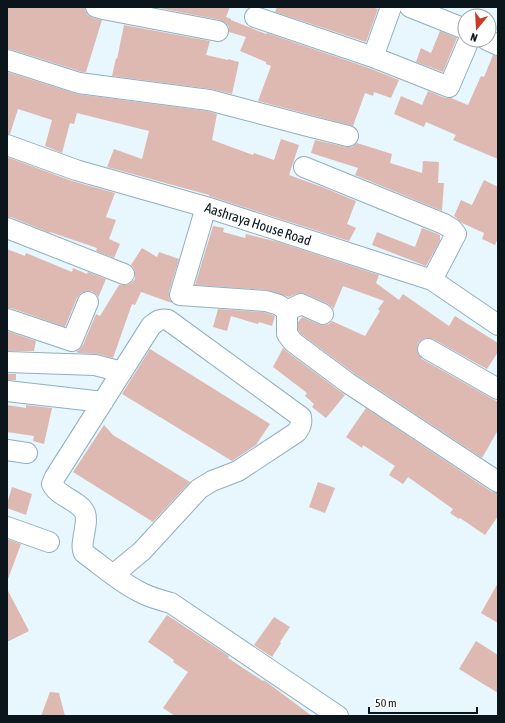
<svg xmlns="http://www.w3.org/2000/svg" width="505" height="723" font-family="'Asap Condensed',sans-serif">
  <rect width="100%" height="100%" fill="#e8f6fd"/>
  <path fill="#deb9b2" d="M 7,7 L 85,7 L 85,10 L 88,15 L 93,18 L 102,20 L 86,72 L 82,72 L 10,49 L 7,49 Z
    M 154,7 L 230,7 L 226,17 L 231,19 L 231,20 L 266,34 L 267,33 L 369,68 L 399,80 L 391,98 L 374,92 L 373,96 L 365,93 L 353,126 L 258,101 L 271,66 L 266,64 L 266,62 L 240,51 L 246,37 L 229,32 L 229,27 L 226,23 L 220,20 Z
    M 277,7 L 372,7 L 378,9 L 366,42 L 275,12 Z
    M 124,25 L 210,41 L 206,55 L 228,60 L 228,59 L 239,62 L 232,94 L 211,89 L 112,76 L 116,58 L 117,59 Z
    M 440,31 L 457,38 L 443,72 L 416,62 L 421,48 L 431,53 Z
    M 493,55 L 498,56 L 498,159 L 453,140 L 456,135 L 426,122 L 424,127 L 394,114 L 401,96 L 422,105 L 428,91 L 445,98 L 451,98 L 468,105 L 481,76 L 484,77 Z
    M 7,72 L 77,94 L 207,111 L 217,114 L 212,140 L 253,155 L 254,153 L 274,160 L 281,139 L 299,145 L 289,175 L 322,187 L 356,201 L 347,224 L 356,228 L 349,241 L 209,196 L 209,195 L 107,167 L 114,149 L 142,159 L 149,131 L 77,113 L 74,124 L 70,123 L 62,153 L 45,146 L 52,120 L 18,109 L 10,134 L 7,134 Z
    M 315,140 L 346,147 L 352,147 L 357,143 L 392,154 L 390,163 L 422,173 L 423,161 L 439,162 L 438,183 L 444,183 L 442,211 L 355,175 L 358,168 L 311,153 Z
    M 7,157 L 72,181 L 115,193 L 106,217 L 116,220 L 109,239 L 120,244 L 114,258 L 96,251 L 97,248 L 50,232 L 50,233 L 11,217 L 7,217 Z
    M 484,180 L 498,187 L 498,238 L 495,245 L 482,239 L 484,233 L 462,223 L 454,216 L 461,200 L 472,205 Z
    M 213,226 L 224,228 L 223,232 L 245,238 L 246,234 L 278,242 L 379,275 L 376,283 L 399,300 L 403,294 L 449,326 L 455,316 L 498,343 L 498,352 L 487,369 L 433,339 L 428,338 L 423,339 L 418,343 L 417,349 L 418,354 L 422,359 L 498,402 L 498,430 L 482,458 L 355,374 L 301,334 L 298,330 L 298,322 L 302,317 L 318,324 L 324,325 L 329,324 L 332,321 L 365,336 L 380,311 L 378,309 L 384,301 L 343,286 L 333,310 L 332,307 L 328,304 L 306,294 L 301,293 L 296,294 L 289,297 L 267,290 L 195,285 Z
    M 422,228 L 440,235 L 440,241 L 426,266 L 372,245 L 377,232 L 415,247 Z
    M 142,248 L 157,257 L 159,252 L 179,259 L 169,292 L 169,298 L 172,303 L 141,292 L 135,305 L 132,304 L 113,358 L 98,354 L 79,353 L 76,352 L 79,350 L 83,345 L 96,314 L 100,316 L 119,285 L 126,285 L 131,283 L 135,279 L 135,272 L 133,267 L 131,265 Z
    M 7,249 L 25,256 L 26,253 L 72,272 L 73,268 L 87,274 L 88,272 L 106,279 L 98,298 L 97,295 L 92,291 L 86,291 L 81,293 L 77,298 L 65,327 L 11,308 L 7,308 Z
    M 218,309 L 264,312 L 275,316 L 272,326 L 259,322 L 258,324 L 231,316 L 227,331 L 213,327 Z
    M 7,331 L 36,341 L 34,351 L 7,351 Z
    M 283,348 L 286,351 L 345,395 L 326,418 L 312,407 L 314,404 L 305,396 L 307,393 L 273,367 Z
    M 150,349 L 270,424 L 256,445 L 232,461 L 122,394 Z
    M 7,374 L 16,374 L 16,380 L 7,380 Z
    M 7,405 L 26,408 L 26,405 L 52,408 L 44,444 L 33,441 L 34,436 L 7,432 Z
    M 366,408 L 492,492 L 498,493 L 498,516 L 485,535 L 460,518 L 459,519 L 450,513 L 453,509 L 408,477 L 403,484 L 389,475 L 395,466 L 363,445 L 362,448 L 346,437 Z
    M 104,425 L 113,435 L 190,482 L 153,522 L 73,472 Z
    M 318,482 L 335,488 L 325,513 L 309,507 Z
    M 12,487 L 32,494 L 26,515 L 7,508 L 7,504 Z
    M 7,539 L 21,544 L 8,579 L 7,579 Z
    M 498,583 L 498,623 L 481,613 Z
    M 7,589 L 29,631 L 7,642 Z
    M 167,615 L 229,656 L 228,658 L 263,681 L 264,680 L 312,716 L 175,716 L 163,708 L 188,672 L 173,662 L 174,660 L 148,642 Z
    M 274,617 L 290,627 L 280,642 L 281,643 L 272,657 L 254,645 Z
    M 476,641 L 498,655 L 498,693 L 459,669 Z
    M 50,692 L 59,693 L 65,716 L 41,716 Z"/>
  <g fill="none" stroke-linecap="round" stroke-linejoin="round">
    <defs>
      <path id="minor" d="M 96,7 L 103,9 L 218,31
        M 410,7 L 465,29
        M 255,17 L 373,57 L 449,87 L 469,40
        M 487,40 L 498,45
        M 373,57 L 391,7
        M 7,60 L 79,83 L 209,100 L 308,126 L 348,136
        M 7,145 L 76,170 L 206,207 L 376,262 L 432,280 L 498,325
        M 304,167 L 444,224 L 452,229 L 456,234 L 432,280
        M 206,207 L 180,295 L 266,301 L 279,305 L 287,311 L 287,334 L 293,342 L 348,383 L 498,482
        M 7,228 L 124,274
        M 287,311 L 301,304 L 323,314
        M 7,319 L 72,341 L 88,302
        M 428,349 L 498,389
        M 7,362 L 95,365 L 122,372
        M 7,391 L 103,402
        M 7,450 L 27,453
        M 7,527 L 49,542
        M 113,575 L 142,551 L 199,489 L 212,481 L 238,471 L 297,432 C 301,426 302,423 301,417 L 168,320 C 160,318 157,321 151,326 L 55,477 L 52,484 C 58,497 79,500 85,513 C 89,524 79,544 84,553 C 102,566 119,581 138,591 C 148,597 160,600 171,603 L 338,716"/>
    </defs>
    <use href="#minor" stroke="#8fafc1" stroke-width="22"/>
    <use href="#minor" stroke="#fff" stroke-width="20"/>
  </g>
  <g text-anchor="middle" stroke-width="3.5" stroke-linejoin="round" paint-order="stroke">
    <g font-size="14" fill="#0a161c" stroke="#fff">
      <text transform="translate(258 224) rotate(18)" y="5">Aashraya House Road</text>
    </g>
  </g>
  <rect width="505" height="723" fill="none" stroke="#0a161c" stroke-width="16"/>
  <g transform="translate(477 28) rotate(198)"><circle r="19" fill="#ffffff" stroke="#9da2a4"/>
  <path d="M0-3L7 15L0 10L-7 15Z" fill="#c73b2a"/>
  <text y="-6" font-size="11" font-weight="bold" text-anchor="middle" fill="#0a161c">N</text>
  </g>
  <path d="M369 707v6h108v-6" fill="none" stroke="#0a161c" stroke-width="2"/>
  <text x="375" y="707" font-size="12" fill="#0a161c" stroke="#ffffff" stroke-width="3" paint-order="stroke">50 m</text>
</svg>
